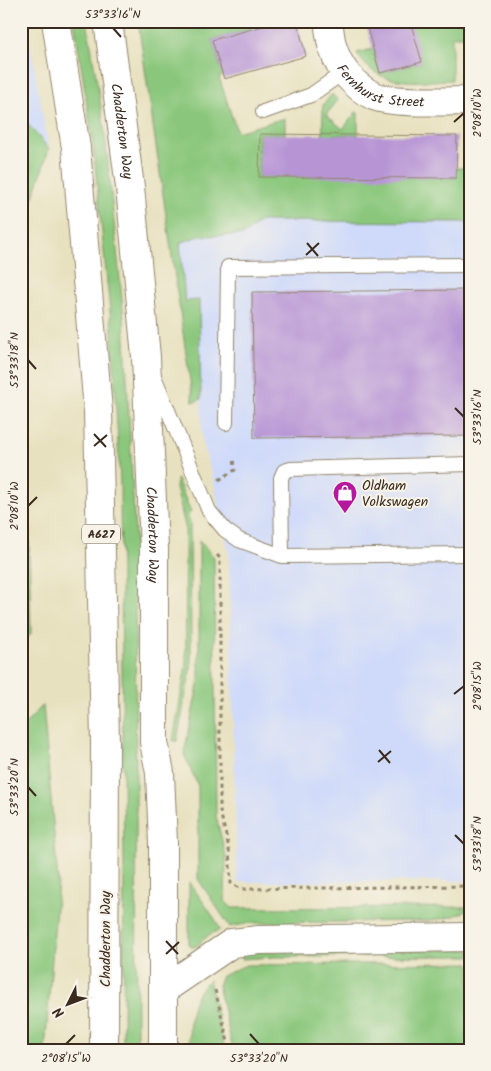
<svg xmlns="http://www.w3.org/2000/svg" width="491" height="1071" font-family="Kalam,sans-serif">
  <rect width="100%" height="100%" fill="#f7f3e8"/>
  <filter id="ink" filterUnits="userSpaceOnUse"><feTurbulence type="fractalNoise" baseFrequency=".02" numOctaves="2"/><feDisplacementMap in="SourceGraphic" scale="10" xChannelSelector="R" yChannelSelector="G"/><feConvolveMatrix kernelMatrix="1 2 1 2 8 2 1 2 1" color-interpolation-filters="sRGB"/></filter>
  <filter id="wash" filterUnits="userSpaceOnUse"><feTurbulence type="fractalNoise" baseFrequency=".0096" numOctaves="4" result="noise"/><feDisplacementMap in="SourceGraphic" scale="20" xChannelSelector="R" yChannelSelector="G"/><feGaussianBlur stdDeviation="1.12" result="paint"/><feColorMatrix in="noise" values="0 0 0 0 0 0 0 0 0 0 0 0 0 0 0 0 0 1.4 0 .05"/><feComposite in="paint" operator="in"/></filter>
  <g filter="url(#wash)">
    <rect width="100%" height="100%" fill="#e8e1bf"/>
    <path fill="#cfdafa" d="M 21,21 L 26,21 L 49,149 L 21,116 Z
      M 260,221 L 470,222 L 470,881 L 237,882 L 229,554 L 212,475 L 202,442 L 199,301 L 185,301 L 180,243 L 199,236 L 244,235 Z"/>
    <path fill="#8ac77c" stroke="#62784d" d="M 74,21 L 87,21 L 104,126 L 124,318 L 135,536 L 137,1050 L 123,1050 L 124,864 L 120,483 L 112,330 L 92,136 Z
      M 138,21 L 281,21 L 255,28 L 253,25 L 251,26 L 252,29 L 212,40 L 223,76 L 219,77 L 237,132 L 285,118 L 285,134 L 259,134 L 259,177 L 322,165 L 323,105 L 332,94 L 338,100 L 326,115 L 343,129 L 356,112 L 358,113 L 358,135 L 332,135 L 332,176 L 456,178 L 456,168 L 470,168 L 470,222 L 260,221 L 244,235 L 199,236 L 180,243 L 185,301 L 199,300 L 201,399 L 193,402 Z
      M 410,21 L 470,21 L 470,36 L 452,36 L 452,80 C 416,81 377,89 357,53 L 373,49 L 380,73 L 421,62 Z
      M 21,116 L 49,149 L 23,229 L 31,634 L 21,645 Z
      M 177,479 L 191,512 L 188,515 L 190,525 L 191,667 L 177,741 L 173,741 L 186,665 L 185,526 L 176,488 Z
      M 199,540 L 214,557 L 216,816 L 226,857 L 225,901 L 232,908 L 470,907 C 458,918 441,919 426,921 L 250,923 L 230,927 L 198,879 L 198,786 L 184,754 L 199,680 Z
      M 43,705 L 58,881 L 45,1050 L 21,1050 L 21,729 Z
      M 189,882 L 215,919 L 220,930 L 210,934 L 195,947 L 191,947 L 189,944 Z
      M 470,950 L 470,956 L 273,957 L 242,959 L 240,954 L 242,952 Z
      M 470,963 L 470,1050 L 233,1050 L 218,985 L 222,976 L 246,965 Z
      M 209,980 L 225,1050 L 189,1050 C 190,1023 187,1000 209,980 Z"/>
    <g id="blocks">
      <path fill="#b795d5" d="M 281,21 L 297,21 L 306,56 L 224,79 L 212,40 Z
        M 365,21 L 410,21 L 422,62 L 380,73 Z
        M 260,134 L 457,136 L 456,178 L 259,177 Z
        M 470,290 L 470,436 L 254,438 L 252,292 Z"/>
    </g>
  </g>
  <g filter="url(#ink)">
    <use href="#blocks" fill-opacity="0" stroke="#92866e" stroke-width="1"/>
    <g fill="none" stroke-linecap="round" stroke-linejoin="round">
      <defs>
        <path id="lane" d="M 263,112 L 311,95 L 344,72
          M 154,376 L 209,511 L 225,530 L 239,540 L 282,556 L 470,554
          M 226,423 L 228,267 L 470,265
          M 282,556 L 281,478 L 284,471 L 291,469 L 470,464"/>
        <g id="street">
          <path id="s1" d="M 328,21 C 330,31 330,42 334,51 C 340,70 356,88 374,96 C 393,104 447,101 470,101"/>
        </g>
        <path id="secondary" d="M 163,990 L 232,943 L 259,940 L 470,937"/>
        <g id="highway">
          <path d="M 56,21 L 76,148 L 98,411 L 105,741 L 104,1050"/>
          <path id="s2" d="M 108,21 L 130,187 L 146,357 L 154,549 L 154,742 L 160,773 L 163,843 L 163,1050"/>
        </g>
      </defs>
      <use href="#lane" stroke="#92866e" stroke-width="16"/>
      <use href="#street" stroke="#92866e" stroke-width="30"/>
      <use href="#secondary" stroke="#92866e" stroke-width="30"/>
      <use href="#highway" stroke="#92866e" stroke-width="30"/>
      <path stroke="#92866e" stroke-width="3" stroke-dasharray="4 4" stroke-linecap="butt" d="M 219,480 L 235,470 L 234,457
        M 217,555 L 220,558 L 220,811 L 229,848 L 231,884 L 242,889 L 470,886
        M 215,990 L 230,1050"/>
      <use href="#lane" stroke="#fff" stroke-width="14"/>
      <use href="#street" stroke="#fff" stroke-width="28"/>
      <use href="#secondary" stroke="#fff" stroke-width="28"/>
      <use href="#highway" stroke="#fff" stroke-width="28"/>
    </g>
  </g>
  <path fill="none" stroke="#3b2a1e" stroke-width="2" d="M 113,28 L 121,37M 454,122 L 464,113M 307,243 L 318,256M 306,255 L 319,243M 28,360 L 36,369M 455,408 L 464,417M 94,434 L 106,447M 94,446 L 107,435M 28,506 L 37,497M 454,694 L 464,686M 379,750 L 390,763M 378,762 L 391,751M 28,787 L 36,796M 455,835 L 464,844M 166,941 L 178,954M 166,954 L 179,942M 250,1034 L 259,1044M 66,1044 L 75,1035"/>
  <defs>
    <symbol id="shop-pin" viewBox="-11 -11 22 30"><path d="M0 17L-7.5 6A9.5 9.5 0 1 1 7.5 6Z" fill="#b5179e" stroke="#f7f3e8"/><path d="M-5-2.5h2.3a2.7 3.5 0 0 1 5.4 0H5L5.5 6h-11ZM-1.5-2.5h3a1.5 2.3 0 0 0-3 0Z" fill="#fff"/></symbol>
  </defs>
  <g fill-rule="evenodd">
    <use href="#shop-pin" x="331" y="479" width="28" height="38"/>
  </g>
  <g text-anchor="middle" stroke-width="4" stroke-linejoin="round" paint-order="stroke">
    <rect fill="#f7f3e8" stroke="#73665b" stroke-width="1" x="82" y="524.5" width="38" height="19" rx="4"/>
    <g font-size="12" font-weight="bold" fill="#3b2a1e">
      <text x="101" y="538">A627</text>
    </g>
    <g font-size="14" fill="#3b2a1e" stroke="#f7f3e8">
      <text dy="5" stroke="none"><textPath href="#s1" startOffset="95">Fernhurst Street</textPath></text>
      <text dy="5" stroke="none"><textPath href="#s2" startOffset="111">Chadderton Way</textPath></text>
      <text dy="5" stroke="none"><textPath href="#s2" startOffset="516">Chadderton Way</textPath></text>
      <text transform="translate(105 939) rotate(-90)" y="5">Chadderton Way</text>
    </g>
    <g font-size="14" fill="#3b2a1e" stroke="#f7f3e8" text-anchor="start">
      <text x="362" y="490">Oldham<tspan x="362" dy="16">Volkswagen</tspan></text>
    </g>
  </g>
  <rect width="491" height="1071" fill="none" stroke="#f7f3e8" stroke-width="55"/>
  <g transform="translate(68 1004) rotate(228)" stroke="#f7f3e8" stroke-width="4" paint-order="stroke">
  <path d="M0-4L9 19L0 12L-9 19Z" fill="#3b2a1e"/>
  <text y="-8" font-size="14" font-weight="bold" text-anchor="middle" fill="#3b2a1e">N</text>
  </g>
  <rect x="28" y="28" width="436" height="1016" fill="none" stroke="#3b2a1e" stroke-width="2"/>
  <g font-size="12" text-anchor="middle" fill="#3b2a1e">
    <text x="113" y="18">53°33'16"N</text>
    <text transform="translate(477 113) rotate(-90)" y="4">2°08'10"W</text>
    <text transform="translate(14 360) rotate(-90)" y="4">53°33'18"N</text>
    <text transform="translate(477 417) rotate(-90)" y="4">53°33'16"N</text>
    <text transform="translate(14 506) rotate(-90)" y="4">2°08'10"W</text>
    <text transform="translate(477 686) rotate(-90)" y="4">2°08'15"W</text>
    <text transform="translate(14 787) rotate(-90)" y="4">53°33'20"N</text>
    <text transform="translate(477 844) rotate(-90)" y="4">53°33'18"N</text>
    <text x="66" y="1062">2°08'15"W</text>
    <text x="259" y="1062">53°33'20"N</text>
  </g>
</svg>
